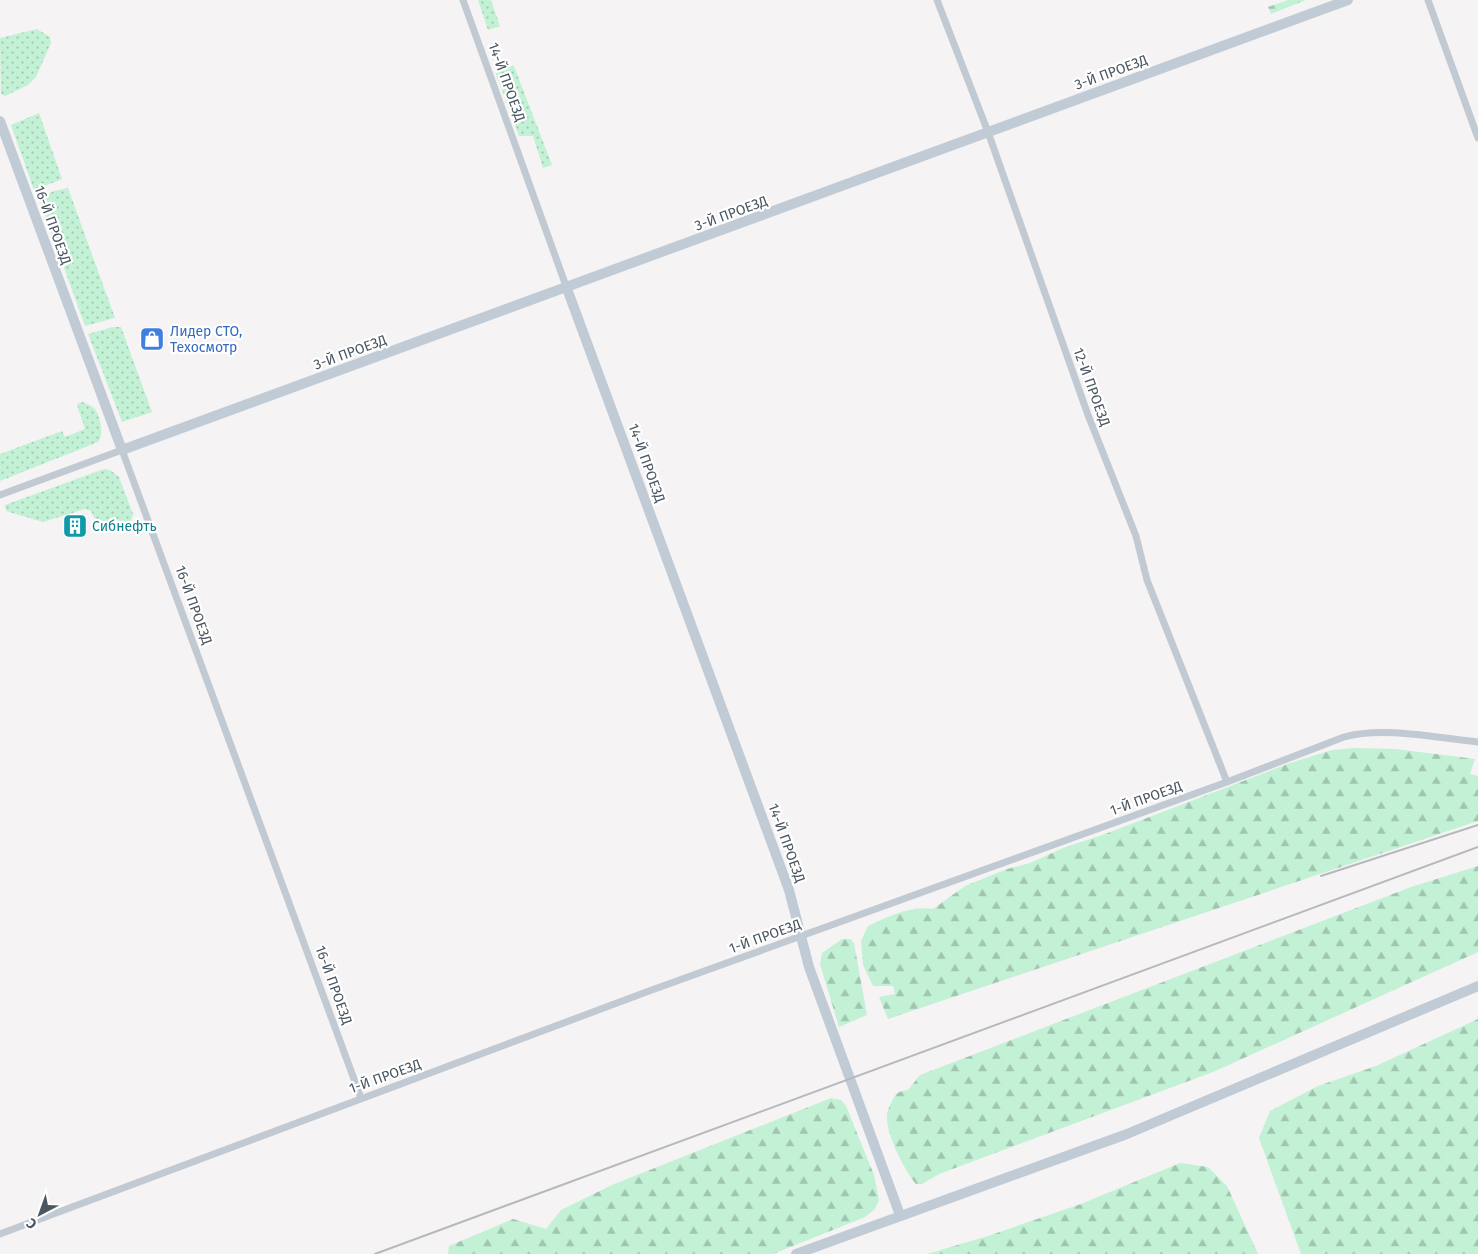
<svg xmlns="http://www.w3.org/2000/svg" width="1478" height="1254" font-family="'Fira Sans',sans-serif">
  <defs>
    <pattern id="grass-dots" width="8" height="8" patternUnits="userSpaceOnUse" patternTransform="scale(1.25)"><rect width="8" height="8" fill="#c3f1d5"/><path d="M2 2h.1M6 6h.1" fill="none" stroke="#a0c6b0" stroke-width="1.8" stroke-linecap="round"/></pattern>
    <pattern id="forest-firs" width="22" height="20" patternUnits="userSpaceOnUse" patternTransform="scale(1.25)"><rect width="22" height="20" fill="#c3f1d5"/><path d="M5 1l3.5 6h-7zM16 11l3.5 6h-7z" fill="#a0c6b0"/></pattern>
  </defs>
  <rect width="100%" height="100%" fill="#f5f3f3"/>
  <path fill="url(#grass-dots)" d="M 478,0 L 491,0 L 500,26 L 488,30 Z
    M 37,29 L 50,37 L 51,43 L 36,77 L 28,85 L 5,96 L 1,94 L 0,38 Z
    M 503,64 L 514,66 L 552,165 L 543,168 L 533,136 L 519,136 L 496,74 L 497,69 Z
    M 39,113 L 62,179 L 34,190 L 11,125 Z
    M 68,188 L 115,318 L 85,326 L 39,198 L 54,191 Z
    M 113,327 L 121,327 L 152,412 L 122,422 L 88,334 Z
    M 83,402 C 86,404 92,406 94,408 C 101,417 104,434 98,442 L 0,481 L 0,454 L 62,431 L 65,437 L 85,429 L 77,405 L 79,403 Z
    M 104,469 L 110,470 L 119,477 L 133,514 L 131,521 L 104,530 L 100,529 L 91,511 L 85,509 L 43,522 L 6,511 L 5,505 Z"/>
  <path fill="url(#forest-firs)" d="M 1288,0 L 1306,0 L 1271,14 L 1268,7 Z
    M 1354,748 L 1396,749 L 1475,759 L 1470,774 L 1478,776 L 1478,821 L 888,1019 L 879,997 L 895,994 L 893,986 L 873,986 L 863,965 L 861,941 L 868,926 C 887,917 911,905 933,909 L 965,886 L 1007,869 L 1030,863 L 1063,848 L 1105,834 L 1290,763 L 1332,750 Z
    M 1478,866 L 1478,952 L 1213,1072 L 939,1174 L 922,1184 L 916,1184 C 904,1170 885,1132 887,1114 C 888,1108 891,1104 893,1099 C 897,1092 900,1091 908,1090 L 920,1075 L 1411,887 Z
    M 842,939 L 850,939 L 854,943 L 867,1015 L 839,1027 L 820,964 L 822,953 Z
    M 1478,1019 L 1478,1254 L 1301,1254 L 1259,1138 L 1270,1111 L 1318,1086 L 1376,1066 Z
    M 831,1098 L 841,1100 L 846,1106 L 874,1175 L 879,1200 L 875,1209 L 865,1217 L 773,1254 L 448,1254 L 449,1246 L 513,1219 L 546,1229 L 561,1210 L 612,1185 Z
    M 1180,1163 L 1208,1167 L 1227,1186 L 1258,1254 L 927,1254 L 988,1236 L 1081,1204 Z"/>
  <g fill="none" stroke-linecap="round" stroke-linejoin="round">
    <path stroke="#c1cad2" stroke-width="7" d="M 463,0 L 566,286
      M 937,0 L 988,132 L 1088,415 L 1136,536 L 1147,580 L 1227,782
      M 1428,0 L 1478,138
      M 0,495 L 122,450 L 361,1098
      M 0,1234 L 649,991 L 1227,782 L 1344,737 C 1384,726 1437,738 1478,742"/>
    <path stroke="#c1cbd6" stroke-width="10" d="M 0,121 L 122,450 L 1348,0
      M 566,286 L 789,890 L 809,967 L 900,1215
      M 796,1254 L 1127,1134 L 1478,986"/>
    <path stroke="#b5b8bd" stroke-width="2" d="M 1321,876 L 1478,825
      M 375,1254 L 1478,847"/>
  </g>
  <defs>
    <symbol id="shop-square" viewBox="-11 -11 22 22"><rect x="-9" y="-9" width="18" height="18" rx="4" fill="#3f7fe0" stroke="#fff"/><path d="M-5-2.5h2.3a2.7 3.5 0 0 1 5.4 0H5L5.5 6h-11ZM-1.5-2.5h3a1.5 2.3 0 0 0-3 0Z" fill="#fff"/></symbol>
    <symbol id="building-square" viewBox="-11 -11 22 22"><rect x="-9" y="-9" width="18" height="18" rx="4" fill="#0f9aa8" stroke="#fff"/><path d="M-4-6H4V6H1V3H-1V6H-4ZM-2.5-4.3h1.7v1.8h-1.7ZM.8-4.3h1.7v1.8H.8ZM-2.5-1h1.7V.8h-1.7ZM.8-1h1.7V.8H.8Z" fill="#fff"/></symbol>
  </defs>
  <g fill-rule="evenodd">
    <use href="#shop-square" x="138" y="325" width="28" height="28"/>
    <use href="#building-square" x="61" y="512" width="28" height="28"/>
  </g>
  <g text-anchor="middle" stroke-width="4.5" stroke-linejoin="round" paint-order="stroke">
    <g font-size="14" fill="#4a5661" stroke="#fff">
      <text transform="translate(1111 72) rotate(-20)" y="5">3-Й ПРОЕЗД</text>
      <text transform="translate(507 82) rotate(70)" y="5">14-Й ПРОЕЗД</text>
      <text transform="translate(731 213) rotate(-20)" y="5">3-Й ПРОЕЗД</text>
      <text transform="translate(53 225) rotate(70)" y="5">16-Й ПРОЕЗД</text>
      <text transform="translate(350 352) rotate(-20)" y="5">3-Й ПРОЕЗД</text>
      <text transform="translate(1092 387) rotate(70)" y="5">12-Й ПРОЕЗД</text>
      <text transform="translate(647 463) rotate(70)" y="5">14-Й ПРОЕЗД</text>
      <text transform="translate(194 605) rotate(70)" y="5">16-Й ПРОЕЗД</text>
      <text transform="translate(1146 798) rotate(-20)" y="5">1-Й ПРОЕЗД</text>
      <text transform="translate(787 843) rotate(70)" y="5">14-Й ПРОЕЗД</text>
      <text transform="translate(765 936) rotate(-20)" y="5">1-Й ПРОЕЗД</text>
      <text transform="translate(334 985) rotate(70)" y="5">16-Й ПРОЕЗД</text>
      <text transform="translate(385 1076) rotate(-20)" y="5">1-Й ПРОЕЗД</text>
    </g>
    <g font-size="14" fill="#366cbe" stroke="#fff" text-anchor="start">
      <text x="170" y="336">Лидер СТО,<tspan x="170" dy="16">Техосмотр</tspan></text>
    </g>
    <g font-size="14" fill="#0d838f" stroke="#fff" text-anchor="start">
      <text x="92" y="531">Сибнефть</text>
    </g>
  </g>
  <g transform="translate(40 1214) rotate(221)" stroke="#ffffff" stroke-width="4" paint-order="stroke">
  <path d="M0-4L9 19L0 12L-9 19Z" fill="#4a5661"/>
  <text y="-8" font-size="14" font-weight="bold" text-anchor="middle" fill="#4a5661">С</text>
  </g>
</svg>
